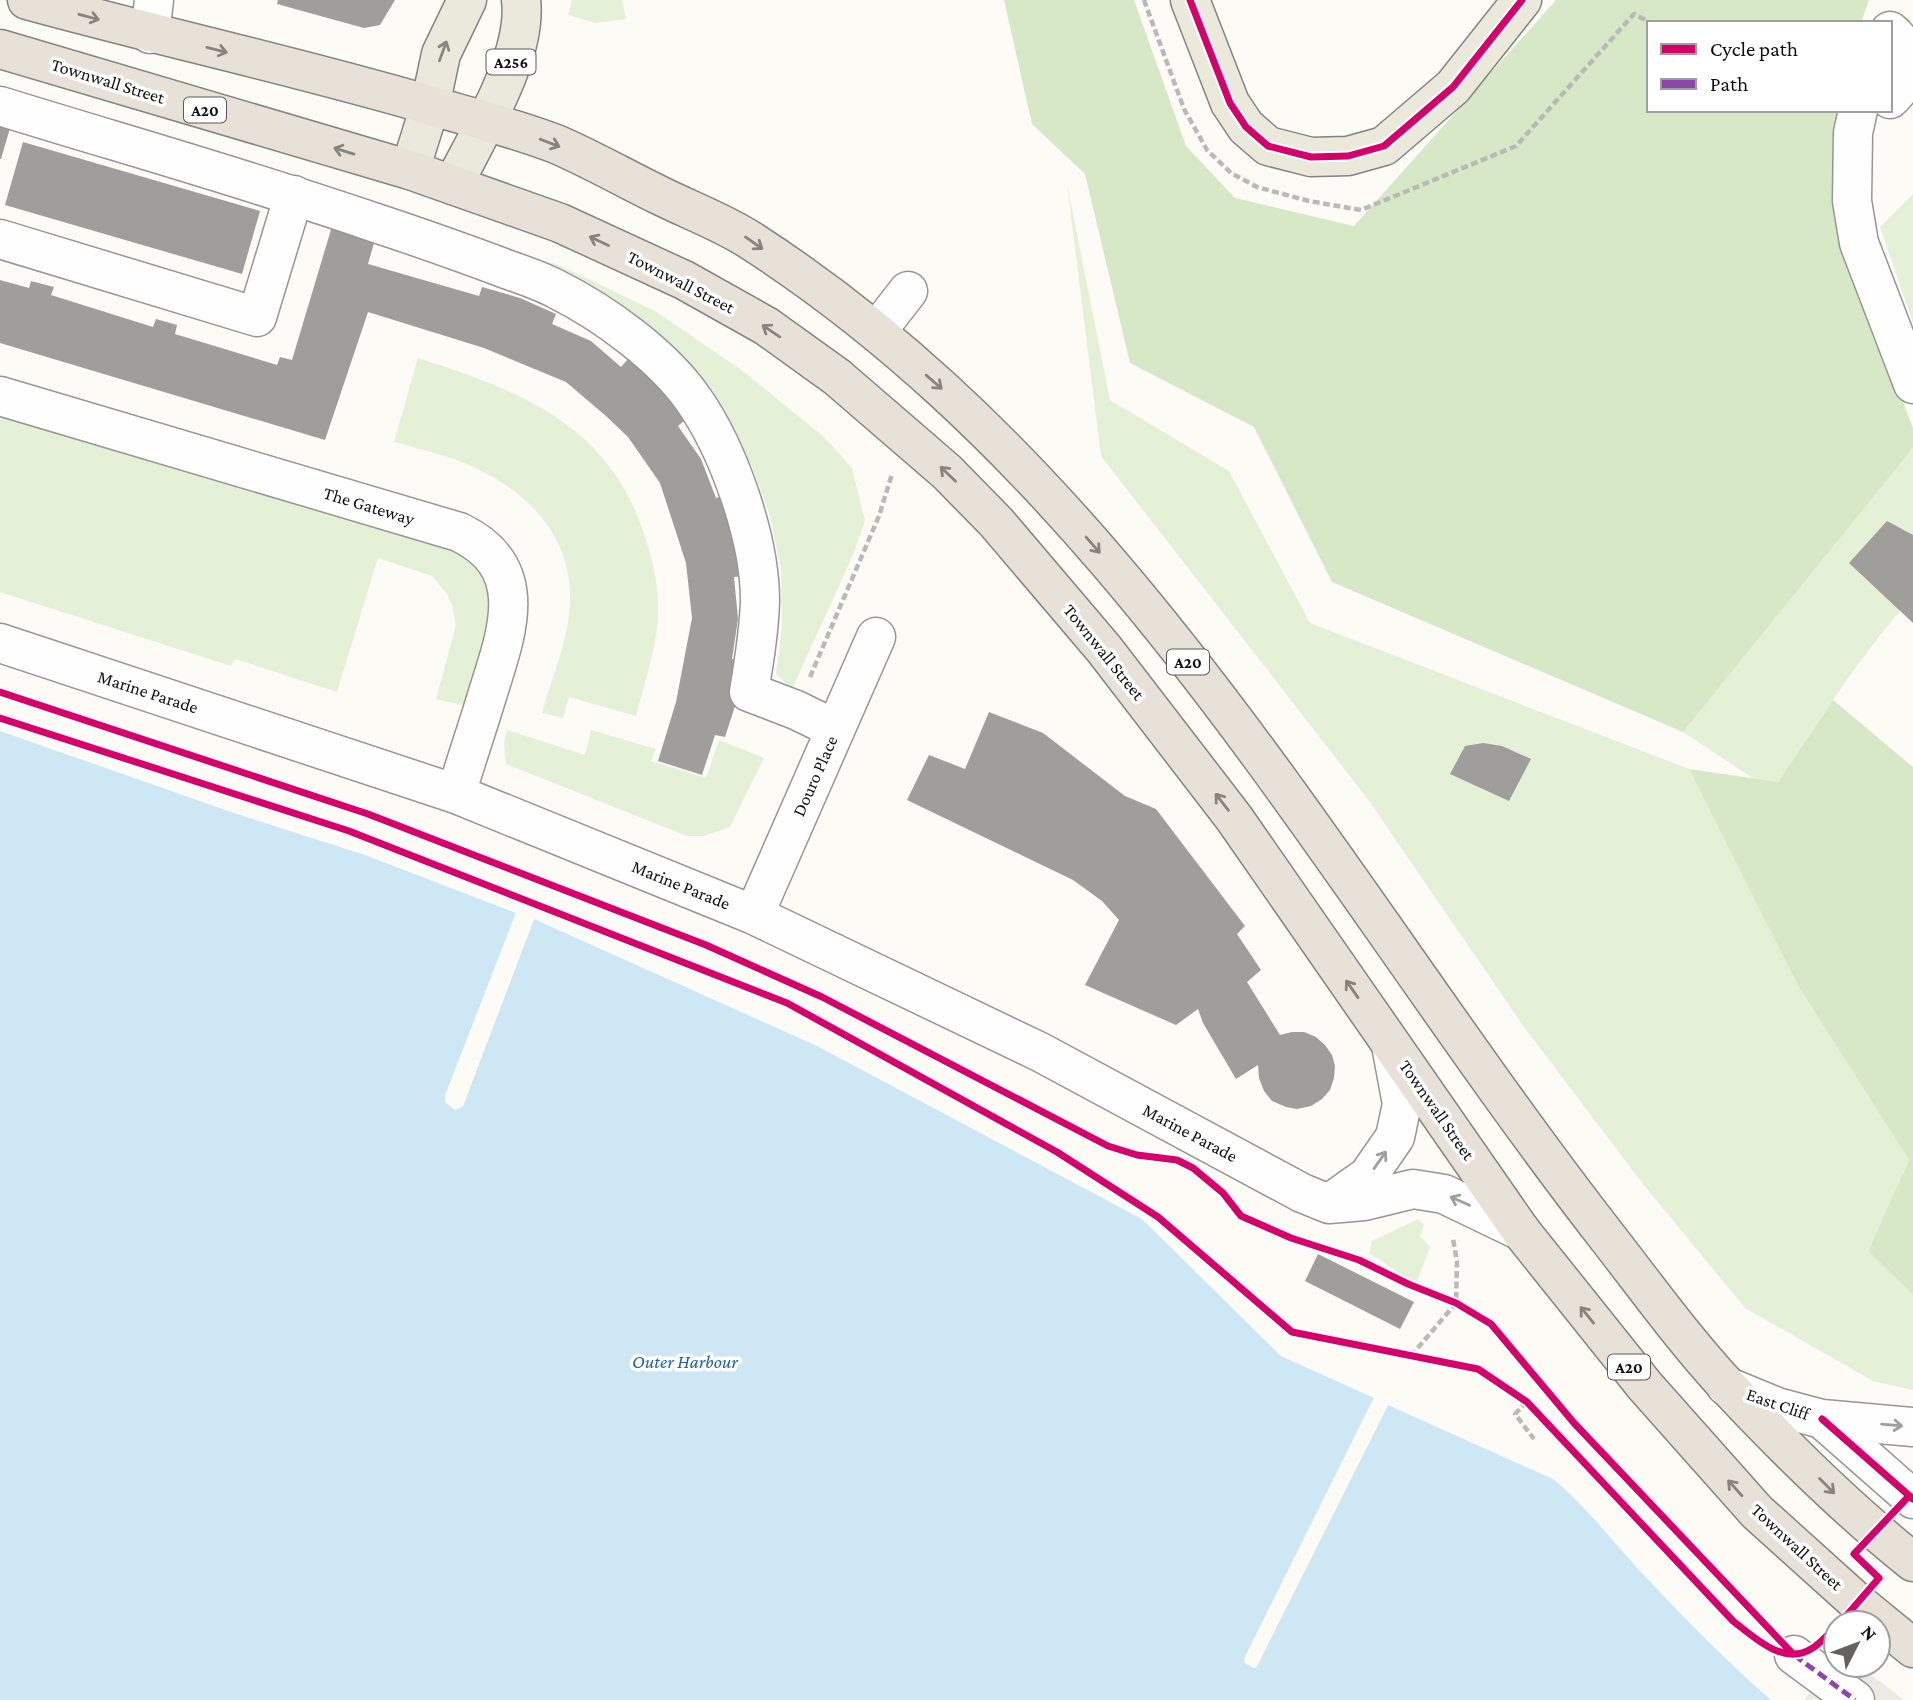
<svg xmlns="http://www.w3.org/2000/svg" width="1913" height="1700" font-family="'Crimson Pro',serif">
  <rect width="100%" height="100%" fill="#fcfbf6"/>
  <path fill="#e5f1d7" d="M 572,0 L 622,0 L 626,19 L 595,23 L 568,15 Z
    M 1067,184 L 1110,400 L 1229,471 L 1310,623 L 1689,769 L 1797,984 L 1909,1160 L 1868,1251 L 1913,1295 L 1913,1390 L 1873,1381 L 1745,1308 L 1643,1184 L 1524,1027 L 1367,798 L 1101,456 Z
    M 1913,194 L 1913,323 L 1880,227 Z
    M 484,241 L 561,266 L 655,311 L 740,369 L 823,436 L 852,468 L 865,521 L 853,555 L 792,689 L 776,674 L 782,627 L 781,569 L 770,516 L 753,469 L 718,402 L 657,336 Z
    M 418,358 C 517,390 605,422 642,528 C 651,553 658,580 658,606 C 659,643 645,680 636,716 L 569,697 L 563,718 L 542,713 C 552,678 568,641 570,604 C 573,537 529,492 471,466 C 447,455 419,449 394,442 Z
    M 0,404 L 459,543 L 497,596 L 470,707 L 436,699 L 456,625 L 452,605 L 447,594 L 432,576 L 378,558 L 337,692 L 235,659 L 231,666 L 0,592 Z
    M 1913,448 L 1913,596 C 1860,655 1817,724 1772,791 L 1683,732 Z
    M 507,730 L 585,755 L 591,730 L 656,749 L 651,761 L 706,778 L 719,740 L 764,758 L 730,827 L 704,836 L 687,836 L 506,764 L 504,743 Z
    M 1418,1219 L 1424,1225 L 1420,1236 L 1430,1247 L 1416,1284 L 1369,1253 L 1372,1241 Z"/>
  <path fill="#d7e8c6" d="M 1004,0 L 1134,0 L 1186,146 L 1235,198 L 1354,226 L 1556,0 L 1869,0 L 1861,23 L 1649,23 L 1649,110 L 1840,110 L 1839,236 L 1913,428 L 1913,448 L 1683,732 L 1332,582 L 1254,427 L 1130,363 L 1085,174 L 1032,124 Z
    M 1833,700 L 1913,767 L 1913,1295 L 1868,1251 L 1909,1160 L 1797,984 L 1689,769 L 1778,782 Z"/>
  <path fill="#eceae2" d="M 1836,1658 L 1836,1665 L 1858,1665 L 1904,1700 L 1804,1700 Z"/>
  <path fill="#cee7f4" d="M 0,731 L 234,813 L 365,855 L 516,913 L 445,1096 L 455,1110 L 463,1106 L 534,919 L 817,1046 L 1142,1219 L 1281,1356 L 1374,1398 L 1244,1659 L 1245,1663 L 1254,1668 L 1257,1666 L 1388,1405 L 1553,1479 C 1587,1507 1612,1541 1642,1573 C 1683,1617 1725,1660 1771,1700 L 0,1700 Z"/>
  <path fill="#fcfbf6" d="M 516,913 L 519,915 L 448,1096 L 449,1100 L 455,1106 L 460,1103 L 531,918 L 534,919 L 463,1106 L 455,1110 L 445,1102 L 445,1096 Z
    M 1374,1398 L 1377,1399 L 1247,1660 L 1255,1664 L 1385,1403 L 1388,1405 L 1257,1666 L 1255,1668 L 1245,1663 L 1244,1659 Z"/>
  <path fill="#a09e9b" d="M 278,0 L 395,0 L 380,25 L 364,28 L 277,4 Z
    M 0,125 L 10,128 L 1,159 L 0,159 Z
    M 23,142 L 260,211 L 242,274 L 5,205 Z
    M 333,223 L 376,236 L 368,264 L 479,296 L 482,287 L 520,298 L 556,314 L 552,324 L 591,341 L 621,367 L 628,359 L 659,385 L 686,419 L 678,426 L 701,459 L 716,498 L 725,495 L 746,576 L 734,577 L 738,619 L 732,659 L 743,661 L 737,700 L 725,737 L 715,735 L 702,775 L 658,761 L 676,702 L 692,618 L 686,563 L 660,483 L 628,437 L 606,416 L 566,382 L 484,348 L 368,312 L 325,440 L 0,343 L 0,280 L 29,288 L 31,281 L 54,287 L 51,295 L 153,327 L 156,319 L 177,325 L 175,334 L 277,365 L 280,357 L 292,360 Z
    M 1887,521 L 1913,535 L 1913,623 L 1849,563 Z
    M 989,712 L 1043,733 L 1125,796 L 1156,809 L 1245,926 L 1237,934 L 1261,970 L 1247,982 L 1280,1035 L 1292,1032 L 1304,1032 L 1316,1037 L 1325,1045 L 1332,1055 L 1335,1066 L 1334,1078 L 1330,1090 L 1322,1099 L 1311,1106 L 1297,1109 L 1286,1107 L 1272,1101 L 1264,1091 L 1259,1078 L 1258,1065 L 1236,1079 L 1203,1023 L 1198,1009 L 1176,1025 L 1085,985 L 1119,920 L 1102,901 L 1073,880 L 907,800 L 929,755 L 965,769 Z
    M 1483,743 L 1502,746 L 1531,759 L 1509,801 L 1450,774 L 1465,746 Z
    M 1318,1254 L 1414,1302 L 1400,1329 L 1305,1281 Z"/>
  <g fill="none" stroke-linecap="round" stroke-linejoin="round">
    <defs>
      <path id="minor" d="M 1890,31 C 1913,49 1911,80 1890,99
        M 150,34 L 154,0
        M 0,106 C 123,144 247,179 370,221 C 415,236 461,252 506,269 C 523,275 541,281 556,289 C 604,313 662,355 693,399 C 729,450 760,539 760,601 C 759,632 754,662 749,692 L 796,710 L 835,729
        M 1858,110 L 1853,133 L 1852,201 L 1859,243 L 1913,384
        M 0,239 L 257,317 L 294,195
        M 877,331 L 908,291
        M 0,396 L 459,532 C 534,568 506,634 487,696 C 477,729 466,761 456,794
        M 0,643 L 456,794 L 754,915 L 1040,1052 L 1302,1193 L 1329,1204 L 1364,1201 L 1413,1189 L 1444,1194 L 1521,1231
        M 754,915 L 876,637
        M 1330,1203 L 1368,1176 L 1395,1137 L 1402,1104 L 1391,1045
        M 1726,1386 L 1777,1407 L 1822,1419 L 1913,1427
        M 1822,1419 L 1913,1499
        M 1794,1655 L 1855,1700"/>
      <path id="major" d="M 1190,0 L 1230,103 L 1246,127 L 1268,146 L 1311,157 L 1348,156 L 1384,146 L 1453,87 L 1522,0
        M 410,170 L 430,106 L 441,54 L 467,0
        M 453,185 C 478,135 528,56 521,0"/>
      <path id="highway" d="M 27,0 C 158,36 291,65 422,103 C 466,116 512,127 556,144 C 591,159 624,178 659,195 C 689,210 722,222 750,240 C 1127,483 1339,893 1608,1238 C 1647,1288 1685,1341 1728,1387 C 1786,1449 1847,1509 1913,1562
        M 0,49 L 410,170 L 560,223 L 684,280 L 766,326 L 837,377 L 947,472 L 996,522 L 1104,649 L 1234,818 L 1521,1231 L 1645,1386 L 1757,1512 L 1858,1603 L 1913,1648"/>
    </defs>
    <use href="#minor" stroke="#969694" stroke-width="41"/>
    <use href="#major" stroke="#848381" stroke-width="41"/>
    <use href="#highway" stroke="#848381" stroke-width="41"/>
    <path stroke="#b9b9b8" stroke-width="4.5" stroke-dasharray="7 3.5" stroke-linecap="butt" d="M 1144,0 L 1184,109 L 1207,150 L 1231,173 L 1257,187 L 1309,201 L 1361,210 L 1516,146 L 1634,14 L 1651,23
      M 810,677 L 879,516 L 892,474
      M 0,718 L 349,831 L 787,1003 L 1057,1152 L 1158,1217 L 1292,1332 L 1478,1369 L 1527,1402 L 1733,1621 L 1760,1641
      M 1411,1356 L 1456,1303 L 1457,1261 L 1453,1239
      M 1527,1402 L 1515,1414 L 1534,1439"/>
    <use href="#minor" stroke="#fffefe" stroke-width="38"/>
    <use href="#major" stroke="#ebe8dc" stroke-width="38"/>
    <use href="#highway" stroke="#e8e1d8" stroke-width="38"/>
    <path stroke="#8e44ad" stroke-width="5" stroke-dasharray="10 5" stroke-linecap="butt" d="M 1794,1655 L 1855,1700"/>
    <defs>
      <path id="cycleway" d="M 1190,0 L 1230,103 L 1246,127 L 1268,146 L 1311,157 L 1348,156 L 1384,146 L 1453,87 L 1522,0
        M 0,692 L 368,814 L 706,945 L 822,997 L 1108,1146 L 1137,1155 L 1177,1160 L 1193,1168 L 1223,1193 L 1241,1216 L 1291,1238 L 1359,1260 L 1408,1284 L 1456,1303 L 1491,1324 L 1574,1423 L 1792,1653
        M 0,718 L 349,831 L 787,1003 L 1057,1152 L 1158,1217 L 1292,1332 L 1478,1369 L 1527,1402 L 1733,1621 C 1754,1637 1783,1666 1811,1649 C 1820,1644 1828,1634 1836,1627
        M 1822,1419 L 1913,1499
        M 1840,1623 L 1879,1578 L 1854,1554 L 1909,1496"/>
    </defs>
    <use href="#cycleway" stroke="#fff" stroke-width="11"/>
    <use href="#cycleway" stroke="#d6006c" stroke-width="7"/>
  </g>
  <defs><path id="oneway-shaft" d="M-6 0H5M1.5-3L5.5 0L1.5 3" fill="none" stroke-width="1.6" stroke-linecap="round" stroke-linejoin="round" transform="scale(1.75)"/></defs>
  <g stroke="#87837e">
    <use href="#oneway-shaft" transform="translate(89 17) rotate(15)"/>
    <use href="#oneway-shaft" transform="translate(217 50) rotate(14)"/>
    <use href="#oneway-shaft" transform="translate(550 143) rotate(21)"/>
    <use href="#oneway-shaft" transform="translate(344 151) rotate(-163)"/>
    <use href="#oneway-shaft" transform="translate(599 241) rotate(-155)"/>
    <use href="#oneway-shaft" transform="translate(754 243) rotate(35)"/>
    <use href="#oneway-shaft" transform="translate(771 331) rotate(-146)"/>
    <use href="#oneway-shaft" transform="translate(934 382) rotate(41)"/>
    <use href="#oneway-shaft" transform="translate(948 474) rotate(-136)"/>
    <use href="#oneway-shaft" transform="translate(1093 545) rotate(49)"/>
    <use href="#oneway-shaft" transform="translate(1222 802) rotate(-128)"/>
    <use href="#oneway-shaft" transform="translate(1352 989) rotate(-125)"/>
    <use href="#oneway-shaft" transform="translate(1587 1315) rotate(-129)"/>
    <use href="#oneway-shaft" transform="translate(1827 1486) rotate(45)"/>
    <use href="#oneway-shaft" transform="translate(1735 1488) rotate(-132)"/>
  </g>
  <use stroke="#888780" href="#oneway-shaft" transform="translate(443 51) rotate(-70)"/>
  <g stroke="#9f9f9f">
    <use href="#oneway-shaft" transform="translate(1380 1160) rotate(-55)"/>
    <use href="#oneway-shaft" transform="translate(1460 1201) rotate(-156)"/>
    <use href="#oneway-shaft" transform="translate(1892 1425) rotate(5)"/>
  </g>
  <g text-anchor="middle" stroke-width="7" stroke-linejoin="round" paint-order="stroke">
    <g fill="#fff" stroke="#585858" stroke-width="2">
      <rect x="486.5" y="49.5" width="49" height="25" rx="5"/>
      <rect x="184" y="97.5" width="42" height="25" rx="5"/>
      <rect x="1167" y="649.5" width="42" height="25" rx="5"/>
      <rect x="1608" y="1354.5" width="42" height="25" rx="5"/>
    </g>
    <g font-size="16" font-weight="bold" fill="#101010">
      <text x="511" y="68">A256</text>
      <text x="205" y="116">A20</text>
      <text x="1188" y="668">A20</text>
      <text x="1629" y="1373">A20</text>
    </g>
    <g font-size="18" fill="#101010" stroke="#fff">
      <text transform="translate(108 81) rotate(17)" y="6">Townwall Street</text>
      <text transform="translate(681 282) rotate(27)" y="6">Townwall Street</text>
      <text transform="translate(369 506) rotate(17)" y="6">The Gateway</text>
      <text transform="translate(1104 652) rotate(51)" y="6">Townwall Street</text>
      <text transform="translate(148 692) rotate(18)" y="6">Marine Parade</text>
      <text transform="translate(815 776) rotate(-66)" y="6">Douro Place</text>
      <text transform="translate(681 885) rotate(22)" y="6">Marine Parade</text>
      <text transform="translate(1437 1110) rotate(55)" y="6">Townwall Street</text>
      <text transform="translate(1190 1133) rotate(28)" y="6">Marine Parade</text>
      <text transform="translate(1778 1404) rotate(19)" y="6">East Cliff</text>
      <text transform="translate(1797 1547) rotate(43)" y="6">Townwall Street</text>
    </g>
    <g font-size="19" font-style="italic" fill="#1f649d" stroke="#fff">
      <text x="685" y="1368">Outer Harbour</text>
    </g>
  </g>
  <rect x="1647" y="21" width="245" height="91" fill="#ffffff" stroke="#9f9f9f" stroke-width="2"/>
  <rect x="1661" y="44" width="35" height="10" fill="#d6006c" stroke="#9f9f9f" stroke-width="2"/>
  <text x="1710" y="56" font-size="21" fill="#101010">Cycle path</text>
  <rect x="1661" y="79" width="35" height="10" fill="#8e44ad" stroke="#9f9f9f" stroke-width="2"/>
  <text x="1710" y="91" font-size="21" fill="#101010">Path</text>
  <g transform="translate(1857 1644) rotate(48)"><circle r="33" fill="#ffffff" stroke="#9f9f9f" stroke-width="2"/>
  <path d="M0-5L12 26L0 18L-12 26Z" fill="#636260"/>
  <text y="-10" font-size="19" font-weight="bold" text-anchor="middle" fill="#101010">N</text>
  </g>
</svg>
